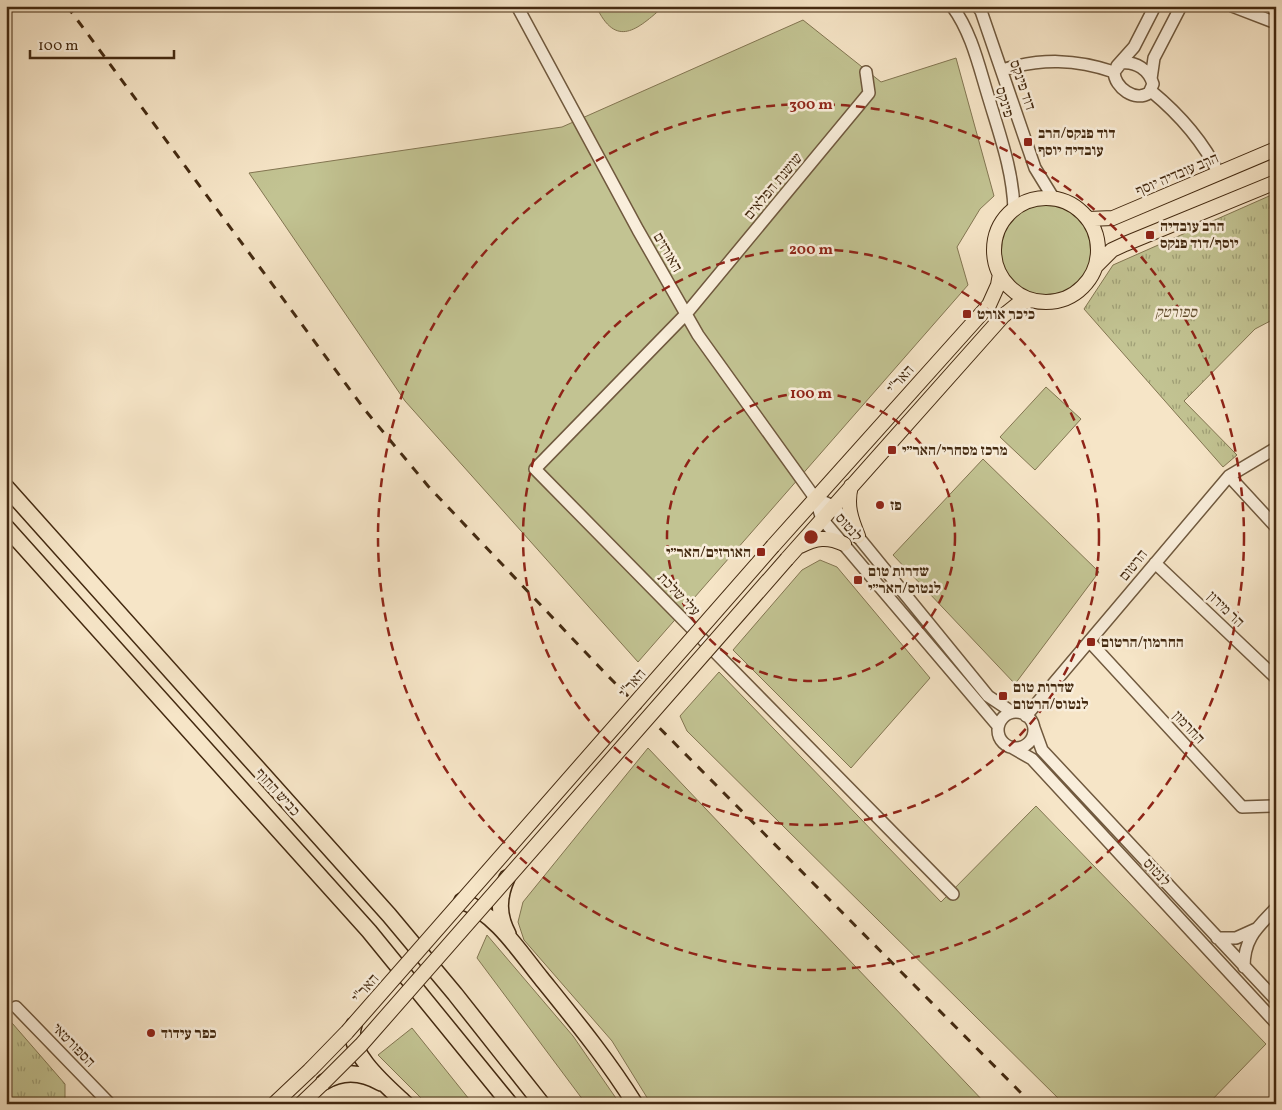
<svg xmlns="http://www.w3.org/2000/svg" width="1282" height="1110" font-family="Vollkorn,'Frank Ruhl Libre',serif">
  <defs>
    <pattern id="park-tufts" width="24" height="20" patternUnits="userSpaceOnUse" patternTransform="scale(1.25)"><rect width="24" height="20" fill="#c2c392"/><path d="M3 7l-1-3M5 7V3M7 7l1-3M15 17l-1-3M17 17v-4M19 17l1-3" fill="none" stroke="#9f9f76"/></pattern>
  </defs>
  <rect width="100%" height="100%" fill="#f6e5c7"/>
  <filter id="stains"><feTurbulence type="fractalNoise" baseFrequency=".004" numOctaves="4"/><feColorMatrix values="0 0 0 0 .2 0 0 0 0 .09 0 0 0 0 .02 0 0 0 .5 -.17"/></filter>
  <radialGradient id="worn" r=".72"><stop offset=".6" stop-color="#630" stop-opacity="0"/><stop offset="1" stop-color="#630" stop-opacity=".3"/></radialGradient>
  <path fill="#c2c392" stroke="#837652" d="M 596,6 L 664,6 C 637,30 616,49 596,6 Z
    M 803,20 L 881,82 L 956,58 L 994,196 L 980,209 L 957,247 L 968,285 L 638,662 L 405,401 L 249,173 L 562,127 Z
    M1000 251a46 46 0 1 1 92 0a46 46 0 1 1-92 0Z
    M 1046,387 L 1081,419 L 1035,470 L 1000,437 Z
    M 983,459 L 1099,572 L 1015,684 L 893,555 Z
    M 820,560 L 837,567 L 930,678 L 851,768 L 733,650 L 802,570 Z
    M 719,672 L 941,902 L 1036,806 L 1266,1044 L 1208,1104 L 1064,1104 L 687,731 L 680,716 Z
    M 648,748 L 986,1104 L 651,1104 L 612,1041 L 524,940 L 518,922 L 523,902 Z
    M 487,935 L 573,1036 L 620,1104 L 586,1104 L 477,958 Z
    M 412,1028 L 473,1104 L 427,1104 L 378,1055 Z"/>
  <path fill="url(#park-tufts)" stroke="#837652" d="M 1276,193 L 1276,318 L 1255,329 L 1184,401 L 1237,455 L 1223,467 L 1084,309 L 1113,265 Z
    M 6,1016 L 65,1084 L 65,1104 L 6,1104 Z"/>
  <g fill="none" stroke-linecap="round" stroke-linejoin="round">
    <defs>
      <path id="minor" d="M 517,6 L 638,230 L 698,335 L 815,498 L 822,519 L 998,726
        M 952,6 C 972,33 979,67 989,99 C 1000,136 1013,171 1014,210
        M 977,6 L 981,11 L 1035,168 L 1054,199
        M 1232,6 L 1276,23
        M 1121,63 C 1136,61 1149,70 1153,84 L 1149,93 C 1135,102 1115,88 1114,72 Z
        M 1117,66 L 1134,47 L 1155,6
        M 1002,70 C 1041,58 1076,59 1114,72
        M 866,72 L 869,93 L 686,314 L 535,469 L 953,894
        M 1151,79 L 1154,58 L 1181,6
        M 1151,91 C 1179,114 1203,141 1219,174
        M 1229,476 L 1276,527
        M 815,498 L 833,506 L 988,696 L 1012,712
        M 1155,563 L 1276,678
        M 1090,642 L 1242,807 L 1276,806
        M998 730a18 18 0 1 1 36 0a18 18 0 1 1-36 0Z
        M 1026,716 L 1229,476 L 1276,448
        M 1034,728 L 1042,750 L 1276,1000
        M 1011,747 L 1032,759 L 1276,1023
        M 1217,938 L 1236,938 L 1256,929
        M 1244,967 C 1244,938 1257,928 1276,908
        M 16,1007 L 110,1104"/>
      <path id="major" d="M994 250a52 52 0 1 1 104 0a52 52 0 1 1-104 0Z
        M 1088,219 L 1113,218 L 1276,149
        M 1096,266 L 1112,250 L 1125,244 L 1276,182
        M 851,486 C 846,505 851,519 858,536
        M 773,546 L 989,305 L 998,285 L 1000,274
        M 800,546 C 816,538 827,536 844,544
        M 787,559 L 1003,316 L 1018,304 L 1032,300
        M 274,1104 L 311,1069
        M 301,1104 L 323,1083"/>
      <path id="highway" d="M 6,487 L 389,915 L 455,994 L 542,1104
        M 6,527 L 369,931 L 510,1104
        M 507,878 C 498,898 498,915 508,934
        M 462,901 C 496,914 519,951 541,978 C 574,1019 607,1059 635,1104
        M 354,1025 C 344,1051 389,1088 406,1104
        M 324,1082 C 343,1070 362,1072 381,1083"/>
    </defs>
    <use href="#minor" stroke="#70593e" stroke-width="14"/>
    <use href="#major" stroke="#442a11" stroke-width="16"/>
    <use href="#highway" stroke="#442a11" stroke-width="18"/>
    <use href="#minor" stroke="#f9eedb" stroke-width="11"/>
    <use href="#major" stroke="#f6e5c7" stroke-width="14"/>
    <use href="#highway" stroke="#f6e5c7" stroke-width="15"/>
    <path stroke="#442a11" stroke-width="3" stroke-dasharray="9 9" stroke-linecap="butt" d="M 67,6 L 365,410 L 428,486 L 606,674 L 1032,1104"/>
    <defs>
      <path id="major-bridge" d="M 311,1069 L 347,1032 L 773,546
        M 323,1083 L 361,1045 L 787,559"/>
    </defs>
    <use href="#major-bridge" stroke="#442a11" stroke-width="16" stroke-linecap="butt"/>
    <use href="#major-bridge" stroke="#f6e5c7" stroke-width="14"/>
  </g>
  <g fill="none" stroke="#8f2418" stroke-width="2.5" stroke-dasharray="9 6">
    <circle cx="811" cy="537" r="144"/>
    <circle cx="811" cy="537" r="288"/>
    <circle cx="811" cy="537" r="433"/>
  </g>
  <g fill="#8f2418" stroke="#f9eedb" stroke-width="2">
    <rect x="1023" y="137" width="10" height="10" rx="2.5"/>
    <rect x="1145" y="230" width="10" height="10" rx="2.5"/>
    <rect x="962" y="309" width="10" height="10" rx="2.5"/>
    <rect x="887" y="445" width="10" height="10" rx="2.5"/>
    <circle cx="880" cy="505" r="5"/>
    <rect x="756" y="547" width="10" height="10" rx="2.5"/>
    <rect x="853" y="575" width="10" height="10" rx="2.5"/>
    <rect x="1086" y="637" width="10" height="10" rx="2.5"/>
    <rect x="998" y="691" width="10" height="10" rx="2.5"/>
    <circle cx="151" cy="1033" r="5"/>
  </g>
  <g text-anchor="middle" stroke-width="5" stroke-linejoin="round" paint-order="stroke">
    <g font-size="15" fill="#442a11" stroke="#f9eedb">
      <text transform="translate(1023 85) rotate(71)" y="5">דוד פינקס</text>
      <text transform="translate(1005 102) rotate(73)" y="5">פינקס</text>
      <text transform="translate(1177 174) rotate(-23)" y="5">הרב עובדיה יוסף</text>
      <text transform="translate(773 186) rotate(-50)" y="5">שושנת הפלאים</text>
      <text transform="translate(668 252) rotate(60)" y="5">האורזים</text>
      <text transform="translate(900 379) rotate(-48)" y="5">האר"י</text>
      <text transform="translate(849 527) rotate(49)" y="5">לנטוס</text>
      <text transform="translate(1133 565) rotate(-51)" y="5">הרטום</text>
      <text transform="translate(679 594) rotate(46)" y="5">עלי שלכת</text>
      <text transform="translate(1226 609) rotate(44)" y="5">הר מירון</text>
      <text transform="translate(632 683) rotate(-49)" y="5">האר"י</text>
      <text transform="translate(1189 727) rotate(47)" y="5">החרמון</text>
      <text transform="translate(278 792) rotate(48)" y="5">כביש החוף</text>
      <text transform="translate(1157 872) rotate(47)" y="5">לנטוס</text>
      <text transform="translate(365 988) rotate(-49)" y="5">האר"י</text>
      <text transform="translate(74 1045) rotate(46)" y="5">הספורטאי</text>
    </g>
    <g font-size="15" font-weight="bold" fill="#442a11" stroke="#f9eedb" text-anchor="start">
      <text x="1038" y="138">דוד פנקס/הרב<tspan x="1038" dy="17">עובדיה יוסף</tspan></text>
      <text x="1160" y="231">הרב עובדיה<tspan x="1160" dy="17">יוסף/דוד פנקס</tspan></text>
      <text x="977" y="319">כיכר אורט</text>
      <text x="902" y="455">מרכז מסחרי/האר״י</text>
      <text x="890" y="510">פז</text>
      <text x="751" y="557" text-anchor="end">האורזים/האר״י</text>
      <text x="868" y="576">שדרות טום<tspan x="868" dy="17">לנטוס/האר״י</tspan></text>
      <text x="1101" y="647">החרמון/הרטום</text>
      <text x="1013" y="692">שדרות טום<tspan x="1013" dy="17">לנטוס/הרטום</tspan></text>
      <text x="161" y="1038">כפר עידוד</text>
    </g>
    <g font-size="15" font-style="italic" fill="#645031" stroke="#f9eedb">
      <text x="1176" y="317">ספורטק</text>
    </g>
  </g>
  <circle cx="811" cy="537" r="8" fill="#8f2418" stroke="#f9eedb" stroke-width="2.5"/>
  <g font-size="15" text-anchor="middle" font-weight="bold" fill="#8f2418" stroke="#f9eedb" stroke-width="5" stroke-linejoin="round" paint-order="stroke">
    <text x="811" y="109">300 m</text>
    <text x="811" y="254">200 m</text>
    <text x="811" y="398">100 m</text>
  </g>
  <rect width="1282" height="1110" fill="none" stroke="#f6e5c7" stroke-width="25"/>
  <rect x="8" y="8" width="1267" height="1095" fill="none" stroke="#442a11" stroke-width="2.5"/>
  <rect x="12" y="12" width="1257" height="1085" fill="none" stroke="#442a11"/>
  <path d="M30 50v8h144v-8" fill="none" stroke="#442a11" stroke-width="2.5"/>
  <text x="38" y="50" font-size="15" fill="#442a11" stroke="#f9eedb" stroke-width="4" paint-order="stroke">100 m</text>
  <rect width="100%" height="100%" filter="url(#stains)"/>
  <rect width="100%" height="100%" fill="url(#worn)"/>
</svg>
